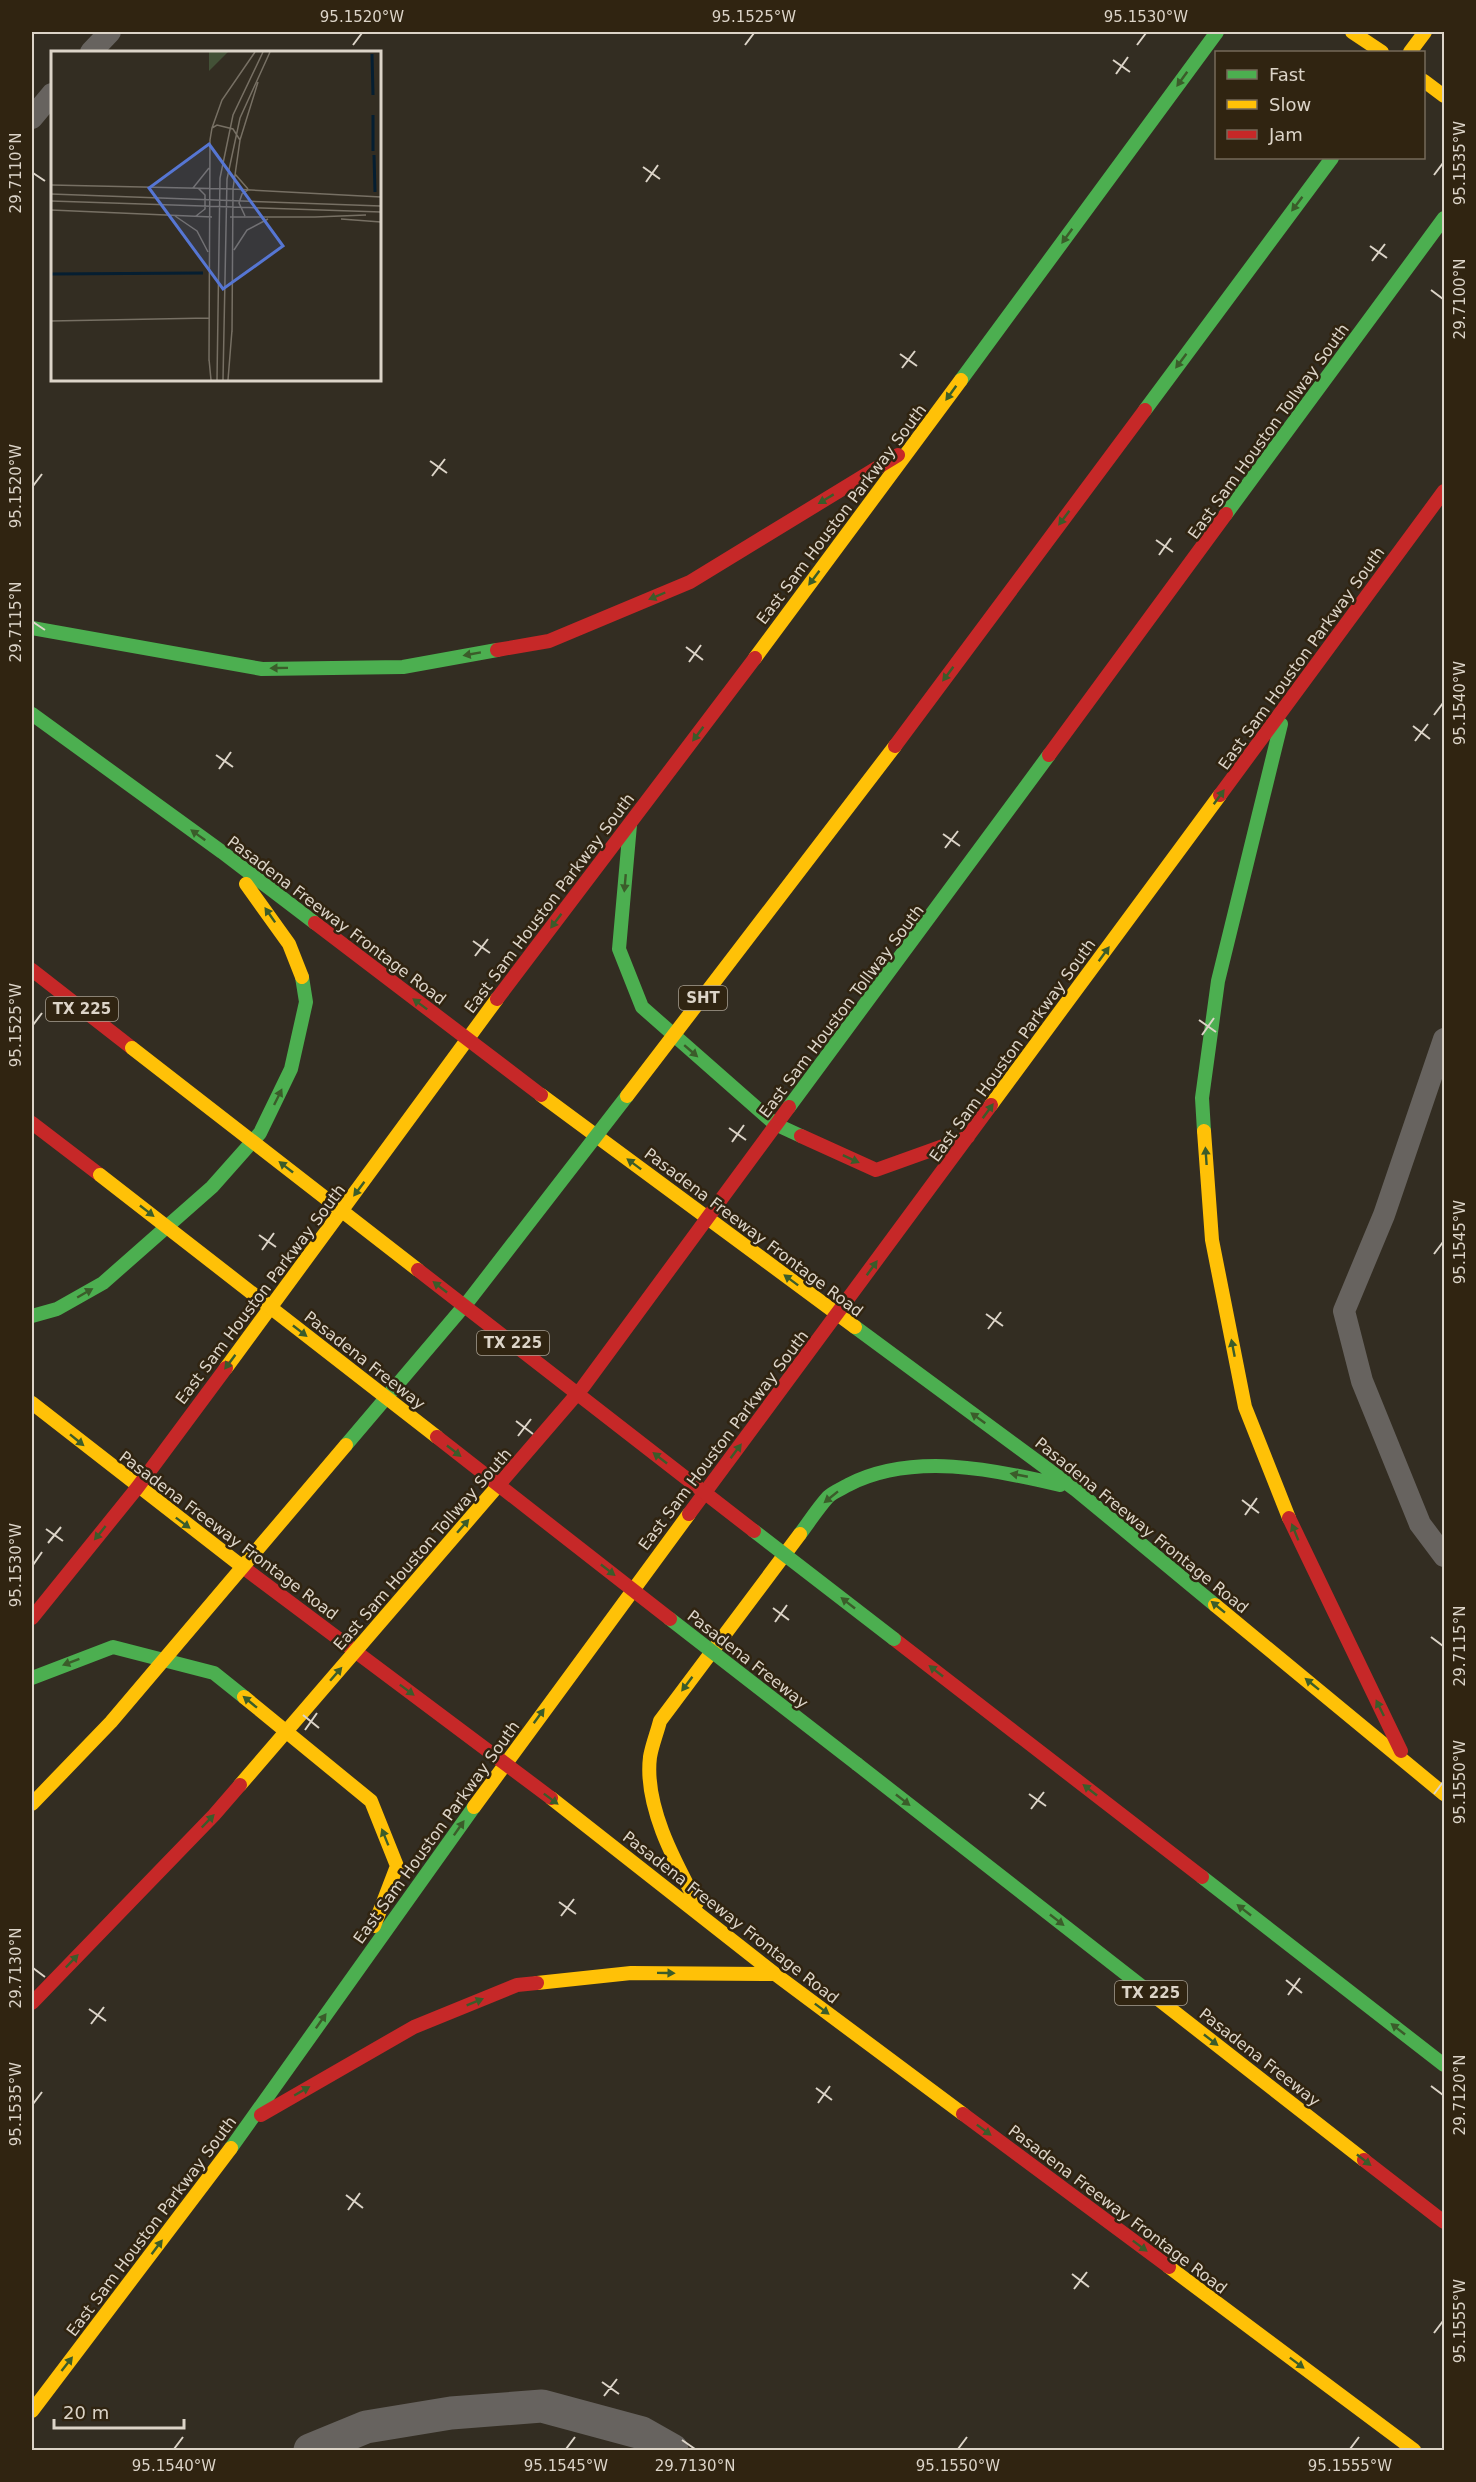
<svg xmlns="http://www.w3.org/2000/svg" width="1476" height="2482" font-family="'DejaVu Sans',sans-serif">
  <rect width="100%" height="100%" fill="#332d22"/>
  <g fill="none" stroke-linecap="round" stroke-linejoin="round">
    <path stroke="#67635f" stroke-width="22" d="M 91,52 L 110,32
      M 32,118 L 52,94
      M 1444,1039 L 1384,1215 L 1344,1311 L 1362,1381 L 1420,1524 L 1444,1556"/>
    <path stroke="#67635f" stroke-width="33" d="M 310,2450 L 366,2427 L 451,2413 L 542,2406 L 642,2433 L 672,2450"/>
    <path stroke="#4caf50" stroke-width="14" d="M 961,380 L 1217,32
      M 32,628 L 262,669 L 403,667 L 497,650
      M 32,714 L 222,852 L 315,923
      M 630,825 L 619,949 L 642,1007 L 775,1124 L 801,1136
      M 1204,1131 L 1202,1098 L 1218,981 L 1281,724
      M 32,1316 L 57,1309 L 103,1283 L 212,1187 L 260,1133 L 291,1069 L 306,1002 L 302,977
      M 855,1327 L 1076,1490 L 1215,1605
      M 800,1534 C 809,1522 818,1508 828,1497 C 833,1492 841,1489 848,1485 C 912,1452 993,1469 1060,1485
      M 32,1678 L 113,1647 L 214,1673 L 244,1697
      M 857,1764 L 1158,1999
      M 1202,1877 L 1444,2065
      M 231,2148 L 474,1807"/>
    <path stroke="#ffc107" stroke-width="14" d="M 1352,32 L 1382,52
      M 1410,52 L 1425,32
      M 1424,81 L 1444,96
      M 755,658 L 961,380
      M 246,884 L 289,944 L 302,977
      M 541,1095 L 855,1327
      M 991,1105 L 1220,795
      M 1204,1131 L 1212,1240 L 1245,1407 L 1289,1518
      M 226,1368 L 497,999
      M 32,1403 L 244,1568
      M 1215,1605 L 1444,1794
      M 244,1697 L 371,1801 L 397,1866 L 374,1926
      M 551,1798 L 775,1974 L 963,2114
      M 474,1807 L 689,1514
      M 697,1903 C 675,1862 644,1806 650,1757 C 652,1745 657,1733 660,1721 L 800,1534
      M 537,1983 L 631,1973 L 775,1974
      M 1158,1999 L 1364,2160
      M 1169,2267 L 1414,2450
      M 32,2411 L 231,2148"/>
    <path stroke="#c62828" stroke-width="14" d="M 497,650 L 549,641 L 690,582 L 898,455
      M 1220,795 L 1444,491
      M 315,923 L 541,1095
      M 32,970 L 132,1048
      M 497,999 L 755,658
      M 32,1123 L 100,1175
      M 801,1136 L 876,1170 L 968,1137
      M 689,1514 L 991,1105
      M 1289,1518 L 1401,1751
      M 244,1568 L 551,1798
      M 32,1618 L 137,1488 L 226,1368
      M 894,1639 L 1202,1877
      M 963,2114 L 1169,2267
      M 261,2115 L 414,2027 L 517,1985 L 537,1983
      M 1364,2160 L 1444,2222"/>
    <path stroke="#4caf50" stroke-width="14" d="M 1145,410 L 1332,158
      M 1226,514 L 1444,218
      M 789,1107 L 1049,755
      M 346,1445 L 470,1299 L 627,1096
      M 754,1531 L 894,1639
      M 670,1619 L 857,1764"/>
    <path stroke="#ffc107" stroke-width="14" d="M 132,1048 L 418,1270
      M 627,1096 L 895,746
      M 100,1175 L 437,1437
      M 240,1785 L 502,1481
      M 32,1804 L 111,1722 L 346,1445"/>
    <path stroke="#c62828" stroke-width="14" d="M 895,746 L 1145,410
      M 1049,755 L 1226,514
      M 418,1270 L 754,1531
      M 437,1437 L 670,1619
      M 502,1481 L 583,1387 L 789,1107
      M 32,2003 L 214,1815 L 240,1785"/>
  </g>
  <defs><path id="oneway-solid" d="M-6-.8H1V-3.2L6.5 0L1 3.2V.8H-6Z" transform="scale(1.5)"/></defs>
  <g fill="#3b5c2a">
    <use href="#oneway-solid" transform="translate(1182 79) rotate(126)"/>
    <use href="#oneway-solid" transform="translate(1297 204) rotate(127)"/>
    <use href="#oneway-solid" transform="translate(1067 236) rotate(126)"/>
    <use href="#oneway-solid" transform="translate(1181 361) rotate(127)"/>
    <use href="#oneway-solid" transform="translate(951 393) rotate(126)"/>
    <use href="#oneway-solid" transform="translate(826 499) rotate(149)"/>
    <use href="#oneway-solid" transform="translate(1064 518) rotate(127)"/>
    <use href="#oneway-solid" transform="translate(814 578) rotate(127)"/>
    <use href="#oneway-solid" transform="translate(657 596) rotate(157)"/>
    <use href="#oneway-solid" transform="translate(472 654) rotate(170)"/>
    <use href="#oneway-solid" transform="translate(279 668) rotate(179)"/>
    <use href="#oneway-solid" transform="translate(948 674) rotate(127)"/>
    <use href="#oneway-solid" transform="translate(698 734) rotate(127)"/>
    <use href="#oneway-solid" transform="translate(1219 797) rotate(-54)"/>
    <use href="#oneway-solid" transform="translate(198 835) rotate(-144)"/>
    <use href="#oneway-solid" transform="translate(625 883) rotate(95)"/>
    <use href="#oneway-solid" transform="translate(270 915) rotate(-125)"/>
    <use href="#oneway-solid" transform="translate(556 921) rotate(127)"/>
    <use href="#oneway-solid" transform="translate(1104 954) rotate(-54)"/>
    <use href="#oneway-solid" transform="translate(420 1004) rotate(-143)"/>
    <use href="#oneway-solid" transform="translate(691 1051) rotate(41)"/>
    <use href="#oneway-solid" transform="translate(278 1097) rotate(-64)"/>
    <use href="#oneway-solid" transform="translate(988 1111) rotate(-54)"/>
    <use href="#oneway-solid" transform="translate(1206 1156) rotate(-94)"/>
    <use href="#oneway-solid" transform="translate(851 1159) rotate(25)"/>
    <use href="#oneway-solid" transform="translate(634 1164) rotate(-143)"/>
    <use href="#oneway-solid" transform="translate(286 1167) rotate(-142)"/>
    <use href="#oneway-solid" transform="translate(359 1189) rotate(127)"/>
    <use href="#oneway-solid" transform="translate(147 1211) rotate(38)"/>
    <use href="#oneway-solid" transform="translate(872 1268) rotate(-54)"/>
    <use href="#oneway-solid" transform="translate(791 1280) rotate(-143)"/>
    <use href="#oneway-solid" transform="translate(440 1287) rotate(-142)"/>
    <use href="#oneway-solid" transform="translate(85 1293) rotate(-30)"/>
    <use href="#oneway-solid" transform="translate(300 1331) rotate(38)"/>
    <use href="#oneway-solid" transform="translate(1233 1348) rotate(-101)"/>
    <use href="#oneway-solid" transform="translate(230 1362) rotate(127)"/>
    <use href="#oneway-solid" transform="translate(978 1418) rotate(-144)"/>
    <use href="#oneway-solid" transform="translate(77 1440) rotate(39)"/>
    <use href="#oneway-solid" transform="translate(454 1451) rotate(38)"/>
    <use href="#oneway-solid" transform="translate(736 1451) rotate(-53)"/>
    <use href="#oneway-solid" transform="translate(660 1458) rotate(-142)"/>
    <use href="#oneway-solid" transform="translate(1019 1475) rotate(-169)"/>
    <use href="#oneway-solid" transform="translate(831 1497) rotate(141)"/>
    <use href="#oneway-solid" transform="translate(183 1523) rotate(37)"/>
    <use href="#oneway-solid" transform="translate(463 1526) rotate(-49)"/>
    <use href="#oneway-solid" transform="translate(1295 1532) rotate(-112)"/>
    <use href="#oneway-solid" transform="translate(100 1533) rotate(129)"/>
    <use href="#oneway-solid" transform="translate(608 1570) rotate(38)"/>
    <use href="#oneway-solid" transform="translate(848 1603) rotate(-142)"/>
    <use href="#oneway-solid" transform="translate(1218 1607) rotate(-141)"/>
    <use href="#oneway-solid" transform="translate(71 1662) rotate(159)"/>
    <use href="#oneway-solid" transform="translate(936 1671) rotate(-142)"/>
    <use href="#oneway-solid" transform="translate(336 1674) rotate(-49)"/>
    <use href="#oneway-solid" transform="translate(687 1684) rotate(127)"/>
    <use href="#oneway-solid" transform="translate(1312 1684) rotate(-141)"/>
    <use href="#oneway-solid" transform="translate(407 1690) rotate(37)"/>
    <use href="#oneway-solid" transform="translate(250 1702) rotate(-141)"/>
    <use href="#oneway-solid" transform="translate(1380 1708) rotate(-116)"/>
    <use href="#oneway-solid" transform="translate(539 1716) rotate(-54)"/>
    <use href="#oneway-solid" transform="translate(1090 1790) rotate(-142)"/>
    <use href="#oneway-solid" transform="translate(551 1799) rotate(37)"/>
    <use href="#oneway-solid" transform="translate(903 1800) rotate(38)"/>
    <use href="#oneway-solid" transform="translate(208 1821) rotate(-46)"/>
    <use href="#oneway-solid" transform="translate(459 1828) rotate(-55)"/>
    <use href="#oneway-solid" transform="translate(385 1837) rotate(-112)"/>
    <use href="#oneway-solid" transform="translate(1244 1910) rotate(-142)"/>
    <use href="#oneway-solid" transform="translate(1057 1920) rotate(38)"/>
    <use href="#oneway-solid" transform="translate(72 1961) rotate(-46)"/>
    <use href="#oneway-solid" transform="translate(666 1973) rotate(1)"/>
    <use href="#oneway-solid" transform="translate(475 2002) rotate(-22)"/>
    <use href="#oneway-solid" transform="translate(822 2009) rotate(37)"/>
    <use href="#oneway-solid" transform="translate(321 2021) rotate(-55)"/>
    <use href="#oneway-solid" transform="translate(1398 2029) rotate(-142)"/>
    <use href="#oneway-solid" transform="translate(1211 2040) rotate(38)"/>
    <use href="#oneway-solid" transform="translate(302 2091) rotate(-30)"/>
    <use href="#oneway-solid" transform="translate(984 2130) rotate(37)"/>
    <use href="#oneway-solid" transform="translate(1364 2160) rotate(38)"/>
    <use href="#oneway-solid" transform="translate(1140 2246) rotate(37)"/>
    <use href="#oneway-solid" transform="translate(157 2247) rotate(-53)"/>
    <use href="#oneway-solid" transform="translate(1297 2363) rotate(37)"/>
    <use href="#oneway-solid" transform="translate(67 2364) rotate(-52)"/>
  </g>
  <path fill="none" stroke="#dcd4c8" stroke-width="2" d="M 353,45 L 362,33M 745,45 L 754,33M 1137,45 L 1146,33M 1113,60 L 1130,72M 1116,74 L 1128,57M 643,167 L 660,179M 33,173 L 45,181M 1434,175 L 1443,163M 646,182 L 658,165M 1370,246 L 1387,258M 1372,261 L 1385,244M 1431,290 L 1443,299M 900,354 L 917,366M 902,368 L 915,351M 430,461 L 447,473M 432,476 L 445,459M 33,486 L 42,474M 1156,540 L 1173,552M 1159,555 L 1171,538M 33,622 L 45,630M 686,647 L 703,660M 689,662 L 701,645M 1434,715 L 1443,703M 1413,726 L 1430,739M 1415,741 L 1428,724M 216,755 L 233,767M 219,769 L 231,752M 943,834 L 960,846M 945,848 L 958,831M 473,941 L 490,953M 475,956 L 488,939M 1199,1020 L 1216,1032M 33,1025 L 42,1013M 1202,1035 L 1214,1018M 729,1128 L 746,1140M 732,1142 L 744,1125M 259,1235 L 276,1247M 262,1250 L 274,1233M 1434,1254 L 1443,1242M 986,1314 L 1003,1326M 988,1329 L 1001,1312M 516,1421 L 533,1434M 518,1436 L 531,1419M 1242,1500 L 1259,1513M 1245,1515 L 1257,1498M 46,1529 L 63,1541M 48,1543 L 61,1527M 33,1565 L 42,1552M 773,1608 L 789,1620M 775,1622 L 787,1605M 1431,1637 L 1443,1646M 303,1715 L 319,1728M 305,1730 L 317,1713M 1029,1794 L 1046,1806M 1434,1794 L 1443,1782M 1031,1809 L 1044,1792M 559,1902 L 576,1914M 561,1916 L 574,1899M 33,1968 L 45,1977M 1286,1980 L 1302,1993M 1288,1995 L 1300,1978M 89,2009 L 106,2021M 91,2024 L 104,2007M 1431,2086 L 1443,2095M 816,2088 L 832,2100M 818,2103 L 830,2086M 33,2104 L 42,2092M 346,2195 L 363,2208M 348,2210 L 360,2193M 1072,2274 L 1089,2287M 1074,2289 L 1087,2272M 1434,2333 L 1443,2321M 602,2382 L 619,2394M 604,2396 L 617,2379M 682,2440 L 695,2449M 174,2449 L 183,2437M 566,2449 L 575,2437M 958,2449 L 967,2437M 1350,2449 L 1359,2437"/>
  <g text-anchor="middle" stroke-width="5" stroke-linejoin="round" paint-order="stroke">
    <g fill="#302411" stroke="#a89f91" stroke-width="1.5">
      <rect x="679" y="986" width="48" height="24" rx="4.5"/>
      <rect x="46" y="997" width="72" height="24" rx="4.5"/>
      <rect x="477" y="1331" width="72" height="24" rx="4.5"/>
      <rect x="1115" y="1981" width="72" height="24" rx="4.5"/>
    </g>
    <g font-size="15" font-weight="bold" fill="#dcd4c8">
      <text x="703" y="1003">SHT</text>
      <text x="82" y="1014">TX 225</text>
      <text x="513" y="1348">TX 225</text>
      <text x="1151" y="1998">TX 225</text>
    </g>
    <g font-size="16" fill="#dcd4c8" stroke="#302411">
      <text transform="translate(1268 431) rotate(-54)" y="6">East Sam Houston Tollway South</text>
      <text transform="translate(841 514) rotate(-53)" y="6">East Sam Houston Parkway South</text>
      <text transform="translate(1301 658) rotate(-54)" y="6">East Sam Houston Parkway South</text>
      <text transform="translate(549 903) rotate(-53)" y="6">East Sam Houston Parkway South</text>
      <text transform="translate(337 920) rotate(37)" y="6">Pasadena Freeway Frontage Road</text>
      <text transform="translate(841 1011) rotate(-53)" y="6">East Sam Houston Tollway South</text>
      <text transform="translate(1012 1050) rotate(-54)" y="6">East Sam Houston Parkway South</text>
      <text transform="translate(754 1232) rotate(37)" y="6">Pasadena Freeway Frontage Road</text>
      <text transform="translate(260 1294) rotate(-53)" y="6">East Sam Houston Parkway South</text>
      <text transform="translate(365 1360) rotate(38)" y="6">Pasadena Freeway</text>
      <text transform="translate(723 1440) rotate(-53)" y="6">East Sam Houston Parkway South</text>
      <text transform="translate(1142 1525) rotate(39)" y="6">Pasadena Freeway Frontage Road</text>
      <text transform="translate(229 1535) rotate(37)" y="6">Pasadena Freeway Frontage Road</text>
      <text transform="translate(422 1549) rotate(-49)" y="6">East Sam Houston Tollway South</text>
      <text transform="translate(748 1659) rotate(38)" y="6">Pasadena Freeway</text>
      <text transform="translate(436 1832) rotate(-54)" y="6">East Sam Houston Parkway South</text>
      <text transform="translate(731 1917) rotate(38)" y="6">Pasadena Freeway Frontage Road</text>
      <text transform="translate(1260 2057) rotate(38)" y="6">Pasadena Freeway</text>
      <text transform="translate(1118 2209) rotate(37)" y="6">Pasadena Freeway Frontage Road</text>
      <text transform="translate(151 2226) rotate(-53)" y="6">East Sam Houston Parkway South</text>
    </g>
  </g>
  <g transform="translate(51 51)">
    <rect width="330" height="330" fill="#332d22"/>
    <path d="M 158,1 L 177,1 L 158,20 Z" fill="#435137"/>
    <path fill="none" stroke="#051e31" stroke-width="3" d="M 321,3 L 322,44M 322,64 L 322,100M 323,104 L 324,141M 0,223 L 152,222"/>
    <path fill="none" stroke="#777064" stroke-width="1.5" d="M 161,77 L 171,49 L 204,1M 189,89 L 207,31M 184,123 L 197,138M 0,134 L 182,138 L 330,146M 142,137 L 158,117M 0,143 L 330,155M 0,150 L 330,161M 0,159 L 161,166M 124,165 L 146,180 L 157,201M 145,165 L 154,158 L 154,144 L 147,137M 194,165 L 188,152 L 191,143 L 197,139M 179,166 L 266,166M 264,166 L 315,164M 290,168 L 330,171M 183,199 L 196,179 L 217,168M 0,270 L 158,267M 158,308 L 160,329M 158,310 L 159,89 L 161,77 L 166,74 L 182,78 L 189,89 L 182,138 L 181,281M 166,329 L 169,127 L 182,64 L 212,1M 172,329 L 176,128 L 189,67 L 219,1M 177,329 L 181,279"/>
    <path fill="#5676d3" fill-opacity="0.15" stroke="#5676d3" stroke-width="3" d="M 158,93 L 232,195 L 172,238 L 98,137 Z"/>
    <rect width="330" height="330" fill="none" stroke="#dcd4c8" stroke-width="3"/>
  </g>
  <rect width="1476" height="2482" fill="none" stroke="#302411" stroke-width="66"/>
  <rect x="1215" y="51" width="210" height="108" fill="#302411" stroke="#756a5a" stroke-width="1.5"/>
  <rect x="1227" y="70" width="30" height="9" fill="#4caf50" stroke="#756a5a" stroke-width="1.5"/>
  <text x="1269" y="81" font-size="18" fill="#dcd4c8">Fast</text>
  <rect x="1227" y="100" width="30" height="9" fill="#ffc107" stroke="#756a5a" stroke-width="1.5"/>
  <text x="1269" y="111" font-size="18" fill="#dcd4c8">Slow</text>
  <rect x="1227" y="130" width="30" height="9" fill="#c62828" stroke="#756a5a" stroke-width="1.5"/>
  <text x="1269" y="141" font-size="18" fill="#dcd4c8">Jam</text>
  <path d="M54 2419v9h130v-9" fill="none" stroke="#dcd4c8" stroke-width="3"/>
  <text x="63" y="2419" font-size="18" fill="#dcd4c8" stroke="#302411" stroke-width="4.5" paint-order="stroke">20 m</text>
  <rect x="33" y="33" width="1410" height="2416" fill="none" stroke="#dcd4c8" stroke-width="2"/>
  <g font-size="15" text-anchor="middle" fill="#dcd4c8">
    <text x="362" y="22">95.1520°W</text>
    <text x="754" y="22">95.1525°W</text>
    <text x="1146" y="22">95.1530°W</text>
    <text transform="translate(1460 163) rotate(-90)" y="5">95.1535°W</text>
    <text transform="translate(16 173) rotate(-90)" y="5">29.7110°N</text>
    <text transform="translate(1460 299) rotate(-90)" y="5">29.7100°N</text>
    <text transform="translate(16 486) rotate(-90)" y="5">95.1520°W</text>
    <text transform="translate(16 622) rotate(-90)" y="5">29.7115°N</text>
    <text transform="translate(1460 703) rotate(-90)" y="5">95.1540°W</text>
    <text transform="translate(16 1025) rotate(-90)" y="5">95.1525°W</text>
    <text transform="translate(1460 1242) rotate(-90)" y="5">95.1545°W</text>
    <text transform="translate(16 1565) rotate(-90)" y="5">95.1530°W</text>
    <text transform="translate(1460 1646) rotate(-90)" y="5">29.7115°N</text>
    <text transform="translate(1460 1782) rotate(-90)" y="5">95.1550°W</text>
    <text transform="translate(16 1968) rotate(-90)" y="5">29.7130°N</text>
    <text transform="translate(1460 2095) rotate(-90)" y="5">29.7120°N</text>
    <text transform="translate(16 2104) rotate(-90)" y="5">95.1535°W</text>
    <text transform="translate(1460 2321) rotate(-90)" y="5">95.1555°W</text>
    <text x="174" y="2471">95.1540°W</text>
    <text x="566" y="2471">95.1545°W</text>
    <text x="695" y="2471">29.7130°N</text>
    <text x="958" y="2471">95.1550°W</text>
    <text x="1350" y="2471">95.1555°W</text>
  </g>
</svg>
